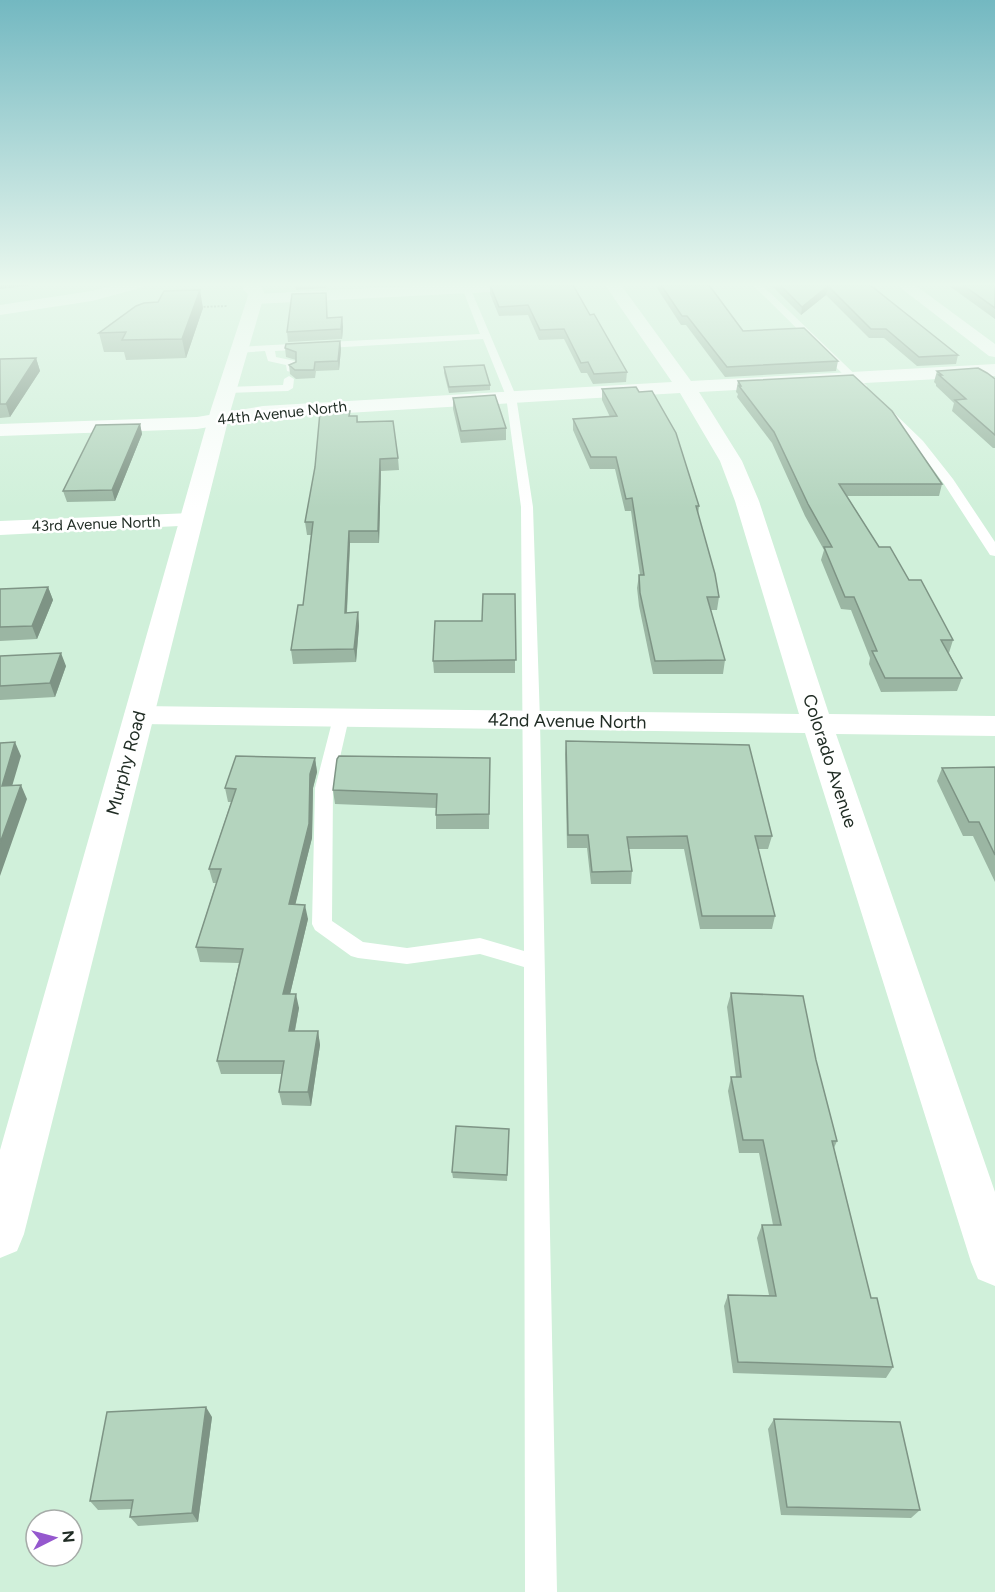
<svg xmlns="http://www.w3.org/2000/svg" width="995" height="1592" font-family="Figtree,sans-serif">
  <rect width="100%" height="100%" fill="#d0f0da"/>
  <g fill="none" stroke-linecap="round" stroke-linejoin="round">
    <path stroke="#93ac9b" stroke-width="2" stroke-dasharray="2 1.5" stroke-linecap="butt" d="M 200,307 L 228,306"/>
    <path fill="#fff" fill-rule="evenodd" d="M 461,285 L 469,285 L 516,396 L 533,507 L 540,721 L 557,1592 L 525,1592 L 524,967 L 480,954 L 407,964 L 358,958 L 351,956 L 315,930 L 312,924 L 315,788 L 333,718 L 335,714 L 347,714 L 349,718 L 333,788 L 332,921 L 363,942 L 407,948 L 480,938 L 524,951 L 521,507 L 506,396 L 483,339 L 275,351 L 276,357 L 295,361 L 296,369 L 291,372 L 287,371 L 286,365 L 268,361 L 265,351 L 237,353 L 232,350 L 237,347 L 480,334 Z
      M 753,285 L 762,285 L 867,386 L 867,390 L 859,390 Z
      M 289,376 L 294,379 L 293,388 L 288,391 L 227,393 L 222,390 L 227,387 L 283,385 L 284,379 Z
      M 887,409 L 891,410 L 923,441 L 953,479 L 995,542 L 995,556 L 990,555 L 944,484 L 915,445 L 883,414 L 883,410 Z"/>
    <path fill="#fff" fill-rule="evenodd" d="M 436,285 L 536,285 L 528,290 L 255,304 L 247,299 L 255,294 Z
      M 605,285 L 621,285 L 691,381 L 995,364 L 995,376 L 699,392 L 742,461 L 759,501 L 829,714 L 995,716 L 995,736 L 836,734 L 995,1192 L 995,1286 L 978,1279 L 971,1262 L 805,733 L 139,724 L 128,722 L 124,715 L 128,708 L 139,706 L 799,714 L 735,501 L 720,461 L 680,393 L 263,418 L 197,429 L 0,436 L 0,424 L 197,417 L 263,406 L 672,382 Z
      M 897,285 L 915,285 L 995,344 L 995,357 L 989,356 Z
      M 191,513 L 199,515 L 203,520 L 199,525 L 0,535 L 0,521 Z"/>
    <path fill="#fff" fill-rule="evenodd" d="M 116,285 L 142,285 L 140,288 L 92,301 L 0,315 L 0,305 L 91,291 Z"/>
    <path fill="#fff" fill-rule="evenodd" d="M 244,285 L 260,285 L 264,292 L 263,299 L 231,409 L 24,1234 L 17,1251 L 0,1258 L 0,1150 L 211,409 L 247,299 L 248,294 L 243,289 Z"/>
  </g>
  <path fill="#9bb6a3" d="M 295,285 L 326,285 L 326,288 L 296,290 Z
    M 490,285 L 590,315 L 627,372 L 626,382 L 593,384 L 587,373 L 581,373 L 564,339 L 539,340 L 528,315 L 499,316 L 490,294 Z
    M 655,285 L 709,285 L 743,331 L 838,361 L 836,371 L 725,377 L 686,325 L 681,325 Z
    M 771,285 L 870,285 L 958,355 L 956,364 L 917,366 L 884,338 L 869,338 L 826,295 L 801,315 Z
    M 948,285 L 995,285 L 995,319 Z
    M 203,308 L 186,358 L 126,360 L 124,352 L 104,352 L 99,333 Z
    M 342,317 L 343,327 L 342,339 L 288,342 L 287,332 L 328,318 Z
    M 340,341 L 341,349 L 339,370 L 316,371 L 315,378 L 296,379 L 290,374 L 289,365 L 296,362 L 296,360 L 286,357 L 285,348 Z
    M 36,358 L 40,371 L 10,417 L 0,418 L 0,359 Z
    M 444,367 L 490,385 L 490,390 L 449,393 L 444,373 Z
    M 937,371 L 995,379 L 995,448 L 993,448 L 952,411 L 954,403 L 936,386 L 936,384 L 934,382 Z
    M 738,381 L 942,484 L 939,496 L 847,496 L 879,547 L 909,580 L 953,640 L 949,653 L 962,678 L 957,691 L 881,692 L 869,664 L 870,658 L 851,610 L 841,609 L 821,560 L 824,550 L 805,516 L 772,443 L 737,397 L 738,394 L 736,392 Z
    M 602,389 L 699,506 L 698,515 L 719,597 L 717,610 L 710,610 L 725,660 L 723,674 L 653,674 L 639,606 L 637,588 L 639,575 L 640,575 L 631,511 L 625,511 L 615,469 L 590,469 L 573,430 L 573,419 L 610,417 L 602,400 Z
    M 453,398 L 506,428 L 506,440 L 461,443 L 453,409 Z
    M 350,416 L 357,416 L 358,422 L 398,458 L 399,470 L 381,471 L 379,543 L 350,543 L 347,613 L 358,612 L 359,626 L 356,662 L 293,664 L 291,650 L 303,605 L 311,535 L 307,535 L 305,522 Z
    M 140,424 L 142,434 L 115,501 L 67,502 L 63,491 Z
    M 48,587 L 53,600 L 37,639 L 0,641 L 0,589 Z
    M 515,594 L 515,673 L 434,673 L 433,661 Z
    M 0,656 L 66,666 L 55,697 L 0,700 Z
    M 566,741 L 772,836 L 768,849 L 758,849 L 775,916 L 772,929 L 700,929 L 684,849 L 629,849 L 632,871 L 631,884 L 591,884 L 587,848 L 567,848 L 565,754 Z
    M 315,758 L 317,772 L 313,788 L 312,838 L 295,904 L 308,919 L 290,994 L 299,1008 L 295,1031 L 318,1031 L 320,1045 L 311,1106 L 282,1105 L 279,1092 L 282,1074 L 221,1074 L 217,1061 L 239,963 L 200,962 L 196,947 L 216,883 L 213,883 L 209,869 L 231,802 L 228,802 L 225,788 Z
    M 490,758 L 489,829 L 436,829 L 436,808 L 335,804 L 333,790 Z
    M 995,767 L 995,882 L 973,836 L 963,836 L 937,781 L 942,768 Z
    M 731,993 L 816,1060 L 837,1141 L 834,1148 L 871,1298 L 893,1367 L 886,1378 L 733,1373 L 724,1306 L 728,1295 L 769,1295 L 757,1238 L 762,1225 L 773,1225 L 759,1153 L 739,1153 L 728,1091 L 731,1077 L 736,1077 L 727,1007 Z
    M 509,1129 L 507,1181 L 453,1178 L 452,1172 Z
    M 212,1417 L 198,1522 L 138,1526 L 130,1517 L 132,1509 L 98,1510 L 90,1501 Z
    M 774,1419 L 920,1510 L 911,1518 L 781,1515 L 768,1429 Z"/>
  <path fill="#7e9485" d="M 0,285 L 36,285 L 0,289 Z
    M 828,286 L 826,295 L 801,315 L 802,307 Z
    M 200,290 L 203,308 L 186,358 L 182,339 Z
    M 342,317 L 343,327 L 342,339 L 341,329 Z
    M 340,341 L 341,349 L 339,370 L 338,361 Z
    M 36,358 L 40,371 L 10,417 L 6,404 Z
    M 140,424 L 142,434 L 115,501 L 112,490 Z
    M 380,459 L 381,471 L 379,543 L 378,531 Z
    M 349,531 L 350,543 L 346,626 L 345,613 Z
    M 48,587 L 53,600 L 37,639 L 32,626 Z
    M 358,612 L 359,626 L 356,662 L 354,649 Z
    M 61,653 L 66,666 L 55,697 L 50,683 Z
    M 15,742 L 21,756 L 8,800 L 2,786 Z
    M 315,758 L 317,772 L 313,788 L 312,838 L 292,918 L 289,904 L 310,774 Z
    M 21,785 L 27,799 L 0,876 L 0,843 Z
    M 305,905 L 308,919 L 287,1007 L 283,994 Z
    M 296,994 L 299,1008 L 292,1045 L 289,1031 Z
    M 318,1031 L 320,1045 L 311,1106 L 308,1092 Z
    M 206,1407 L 212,1417 L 198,1522 L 192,1513 Z"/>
  <path fill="#b4d4be" stroke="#7e9485" stroke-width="1.5" d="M 490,285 L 573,285 L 590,315 L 594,314 L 627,372 L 594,374 L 588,362 L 581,363 L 564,329 L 540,330 L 528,305 L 499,307 Z
    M 661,285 L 709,285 L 743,331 L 804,328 L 838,361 L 727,367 L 687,316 L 682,316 Z
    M 780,285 L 870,285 L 958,355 L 919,357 L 886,329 L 871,329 L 828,286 L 802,307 Z
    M 963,285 L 995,285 L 995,308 Z
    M 200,290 L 182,339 L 122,340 L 126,332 L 99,333 L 136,306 L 144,303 L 158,302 L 164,291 Z
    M 326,293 L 327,318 L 342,317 L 341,329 L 287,332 L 292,294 Z
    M 340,341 L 338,361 L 315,362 L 314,370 L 295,370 L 289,365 L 296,362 L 296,352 L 285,348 L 286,344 Z
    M 36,358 L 6,404 L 0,404 L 0,359 Z
    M 484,365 L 490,385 L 449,387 L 444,367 Z
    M 978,368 L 987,373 L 995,379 L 995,435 L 955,400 L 966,399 L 939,375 L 942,375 L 937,371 Z
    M 853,375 L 892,411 L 942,484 L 839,484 L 879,547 L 890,547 L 909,580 L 921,580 L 953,640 L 941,640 L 962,678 L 885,678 L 872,651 L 877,651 L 854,597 L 845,597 L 824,547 L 832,547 L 808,504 L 774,432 L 739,386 L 741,386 L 738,381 Z
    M 636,387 L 639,392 L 652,391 L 676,433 L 699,506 L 696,506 L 715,574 L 719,597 L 707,597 L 725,660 L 655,661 L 640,593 L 639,575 L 644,575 L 632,498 L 626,499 L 616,457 L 591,457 L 573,419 L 617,416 L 602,389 Z
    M 495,395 L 506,428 L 461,431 L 453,398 Z
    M 350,411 L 349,416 L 357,416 L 357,422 L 393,421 L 398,458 L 380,459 L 378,531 L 349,531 L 345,613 L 358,612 L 354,649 L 291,650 L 298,605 L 303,605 L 313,522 L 305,522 L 315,467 L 320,412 Z
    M 140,424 L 112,490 L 63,491 L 96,425 Z
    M 48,587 L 32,626 L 0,627 L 0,589 Z
    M 483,594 L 515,594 L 516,660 L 433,661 L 435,621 L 482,621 Z
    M 61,653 L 50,683 L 0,686 L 0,656 Z
    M 566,741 L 749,745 L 772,836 L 755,836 L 775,916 L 702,916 L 687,836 L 627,837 L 632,871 L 592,872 L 588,835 L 568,835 Z
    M 15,742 L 2,786 L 21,785 L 0,843 L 0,743 Z
    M 236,756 L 315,758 L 310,774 L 309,824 L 289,904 L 305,905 L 283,994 L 296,994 L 289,1031 L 318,1031 L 308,1092 L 279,1092 L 284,1061 L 217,1061 L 243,949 L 196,947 L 221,869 L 209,869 L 236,789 L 225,788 Z
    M 339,756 L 490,758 L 489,814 L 436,815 L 437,794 L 333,790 L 337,759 Z
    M 995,767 L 995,855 L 979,822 L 969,822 L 942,768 Z
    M 731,993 L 803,996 L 816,1060 L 837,1141 L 832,1141 L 871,1298 L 877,1298 L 893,1367 L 738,1362 L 728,1295 L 776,1296 L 762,1225 L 781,1225 L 763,1140 L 743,1140 L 731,1077 L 741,1077 Z
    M 456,1126 L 509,1129 L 507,1175 L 452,1172 Z
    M 206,1407 L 192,1513 L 130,1517 L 133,1500 L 90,1501 L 107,1412 Z
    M 774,1419 L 900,1422 L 920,1510 L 787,1507 Z"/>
  <linearGradient id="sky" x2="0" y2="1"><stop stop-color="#73b8c1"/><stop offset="0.56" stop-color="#eaf8ee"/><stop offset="1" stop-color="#eaf8ee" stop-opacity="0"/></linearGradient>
  <rect width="995" height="508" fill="url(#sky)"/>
  <g text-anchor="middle" stroke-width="5" stroke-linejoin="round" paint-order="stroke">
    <g font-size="15" fill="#212d25" stroke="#fff">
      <text transform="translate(282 413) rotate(-6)" y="5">44th Avenue North</text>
      <text transform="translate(96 524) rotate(-2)" y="5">43rd Avenue North</text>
    </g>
    <g font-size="18" fill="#212d25" stroke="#fff">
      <text transform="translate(567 721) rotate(1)" y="6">42nd Avenue North</text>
      <text transform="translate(830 761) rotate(72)" y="6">Colorado Avenue</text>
      <text transform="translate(126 763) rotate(-75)" y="6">Murphy Road</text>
    </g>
  </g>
  <g transform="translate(54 1538) rotate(84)"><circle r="28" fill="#ffffff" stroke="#a6aba8" stroke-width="1.5"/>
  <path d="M0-4.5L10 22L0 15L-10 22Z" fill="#9558ce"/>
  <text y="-9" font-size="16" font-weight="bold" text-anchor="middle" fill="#212d25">N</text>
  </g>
</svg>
